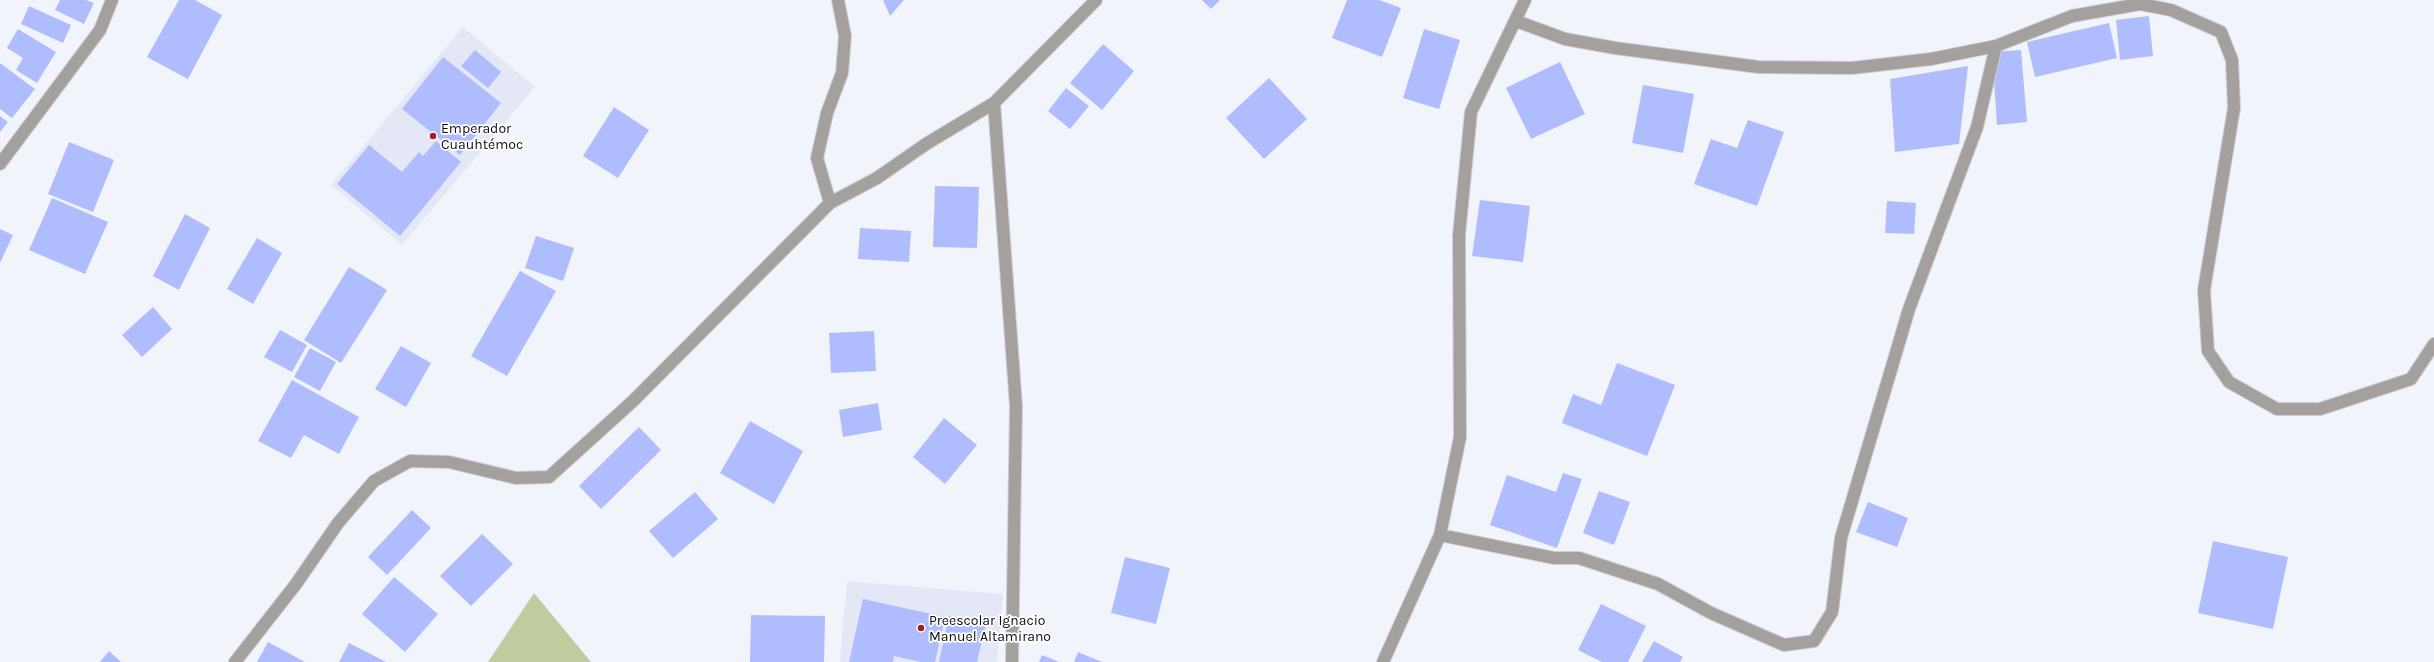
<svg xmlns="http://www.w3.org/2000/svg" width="2434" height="662" font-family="Karla,sans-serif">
  <rect width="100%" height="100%" fill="#f2f4fc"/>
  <path fill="#e4e8f6" d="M 463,27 L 535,87 L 402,245 L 331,185 Z
    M 847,581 L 1003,594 L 997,662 L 840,662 Z"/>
  <path fill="#c1cc9e" d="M 534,593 L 591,662 L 488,662 Z"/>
  <path fill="#afbcfe" d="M 60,0 L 86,0 L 94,3 L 84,24 L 55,10 Z
    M 179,0 L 195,0 L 222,15 L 188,79 L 147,57 Z
    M 883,0 L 904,0 L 890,16 Z
    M 1202,0 L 1220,0 L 1211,9 Z
    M 1347,0 L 1379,0 L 1401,8 L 1382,57 L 1332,38 Z
    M 29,6 L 71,25 L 63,43 L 21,24 Z
    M 2149,16 L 2153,56 L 2120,60 L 2116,20 Z
    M 2109,23 L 2117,58 L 2035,77 L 2027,42 Z
    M 18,29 L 56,52 L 37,83 L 16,70 L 23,58 L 7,48 Z
    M 1424,29 L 1460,40 L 1439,109 L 1403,98 Z
    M 1103,44 L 1134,71 L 1102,110 L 1070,83 Z
    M 475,50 L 501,72 L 488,88 L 461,66 Z
    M 2021,50 L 2027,122 L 1997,125 L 1992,52 Z
    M 443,57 L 501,103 L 460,155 L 402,109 Z
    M 1560,62 L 1585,114 L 1531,139 L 1506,88 Z
    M 0,63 L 35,89 L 12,118 L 0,109 Z
    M 1968,66 L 1959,144 L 1895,152 L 1890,79 Z
    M 1269,78 L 1307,119 L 1264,159 L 1226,118 Z
    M 1643,85 L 1694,94 L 1683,153 L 1632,143 Z
    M 1066,88 L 1089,106 L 1070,129 L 1048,111 Z
    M 614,107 L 649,130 L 618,178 L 583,156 Z
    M 0,116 L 8,122 L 0,132 Z
    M 1748,120 L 1784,132 L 1757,206 L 1694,184 L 1711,139 L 1737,148 Z
    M 436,141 L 461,162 L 400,236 L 337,184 L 369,145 L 402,172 L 419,152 L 423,156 Z
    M 69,142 L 114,160 L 93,212 L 48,194 Z
    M 935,186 L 979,187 L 977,248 L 933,247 Z
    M 52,198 L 108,222 L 85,274 L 29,250 Z
    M 1480,200 L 1530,206 L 1523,262 L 1472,256 Z
    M 1887,201 L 1916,203 L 1914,234 L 1885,233 Z
    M 185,214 L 210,228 L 179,290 L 153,276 Z
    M 860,228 L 911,231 L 909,262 L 858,259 Z
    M 0,229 L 13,235 L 0,263 Z
    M 536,236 L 574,248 L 563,281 L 525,268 Z
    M 257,238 L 282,253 L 253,304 L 227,289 Z
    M 349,267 L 387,290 L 341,363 L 304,340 Z
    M 520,271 L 556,291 L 507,376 L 471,356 Z
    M 153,307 L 172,329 L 142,357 L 122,335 Z
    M 280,330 L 307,345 L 292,372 L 264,357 Z
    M 874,331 L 876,371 L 831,373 L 829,333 Z
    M 401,346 L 431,363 L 406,407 L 375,389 Z
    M 310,348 L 336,362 L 320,391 L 294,377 Z
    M 1617,363 L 1675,385 L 1647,456 L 1562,423 L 1573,394 L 1601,405 Z
    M 292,380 L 359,417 L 339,454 L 304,435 L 291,458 L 258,441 Z
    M 878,403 L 882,430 L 843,437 L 839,410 Z
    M 944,418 L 977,445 L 945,484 L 913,457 Z
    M 750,421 L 803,451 L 774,504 L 720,473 Z
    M 639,427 L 661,450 L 601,509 L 579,486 Z
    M 1563,473 L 1582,479 L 1557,548 L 1490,525 L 1507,475 L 1556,492 Z
    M 1599,491 L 1630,502 L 1614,545 L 1583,533 Z
    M 695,492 L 718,519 L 673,558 L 649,531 Z
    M 1868,502 L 1908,518 L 1897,547 L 1856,532 Z
    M 412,510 L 431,528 L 387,575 L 368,557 Z
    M 482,534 L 513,564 L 471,606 L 440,576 Z
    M 2213,541 L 2288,557 L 2273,629 L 2198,613 Z
    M 1125,557 L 1170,568 L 1156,624 L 1111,613 Z
    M 394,577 L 438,614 L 405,652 L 362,614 Z
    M 863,599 L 945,617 L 935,662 L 921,662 L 894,656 L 893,662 L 849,662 Z
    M 1601,604 L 1646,626 L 1628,662 L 1602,662 L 1578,650 Z
    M 751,615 L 825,616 L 824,662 L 750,662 Z
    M 949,616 L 986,624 L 977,662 L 939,662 Z
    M 1654,641 L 1683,657 L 1680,662 L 1642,662 Z
    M 268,642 L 305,662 L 257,662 Z
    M 349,643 L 386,662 L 339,662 Z
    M 109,651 L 121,662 L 100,662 Z
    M 1078,652 L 1102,662 L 1074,662 Z
    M 1042,655 L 1059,662 L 1039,662 Z"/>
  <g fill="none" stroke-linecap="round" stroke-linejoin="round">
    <defs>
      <path id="street" d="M 1516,21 L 1565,39 L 1615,48 L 1758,67 L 1852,68 L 1931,59 L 1996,46 L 2072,16 L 2140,4 L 2171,10 L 2221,32 L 2232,60 L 2234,108 L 2204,290 L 2208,351 L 2229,382 L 2277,409 L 2320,409 L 2411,379 L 2434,344
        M 994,103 L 1016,406 L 1012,662
        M 0,164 L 100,30 L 112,0
        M 830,203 L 817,158 L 827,113 L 842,73 L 845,36 L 838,0
        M 1440,535 L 1554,558 L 1579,558 L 1658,584 L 1711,613 L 1784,645 L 1814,641 L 1832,612 L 1841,538 L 1909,309 L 1977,127 L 1996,46
        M 235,662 L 296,584 L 338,523 L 374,481 L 410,461 L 449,462 L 516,478 L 549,477 L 633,401 L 830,203 L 877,178 L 926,144 L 994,103 L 1096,0
        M 1383,662 L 1440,535 L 1460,437 L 1459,235 L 1471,112 L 1525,0"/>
    </defs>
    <use href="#street" stroke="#cdcfd6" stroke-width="14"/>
    <use href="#street" stroke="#a4a09e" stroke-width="12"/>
  </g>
  <g fill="#ac1825" stroke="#fff" stroke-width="1.5">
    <circle cx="433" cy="136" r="4"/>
    <circle cx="921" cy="628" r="4"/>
  </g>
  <g text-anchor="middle" stroke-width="3.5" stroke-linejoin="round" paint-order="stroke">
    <g font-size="14" fill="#0c0d0f" stroke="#fff" text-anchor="start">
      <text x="441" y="133">Emperador<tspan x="441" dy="16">Cuauhtémoc</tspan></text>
      <text x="929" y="625">Preescolar Ignacio<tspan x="929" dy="16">Manuel Altamirano</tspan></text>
    </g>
  </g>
</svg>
